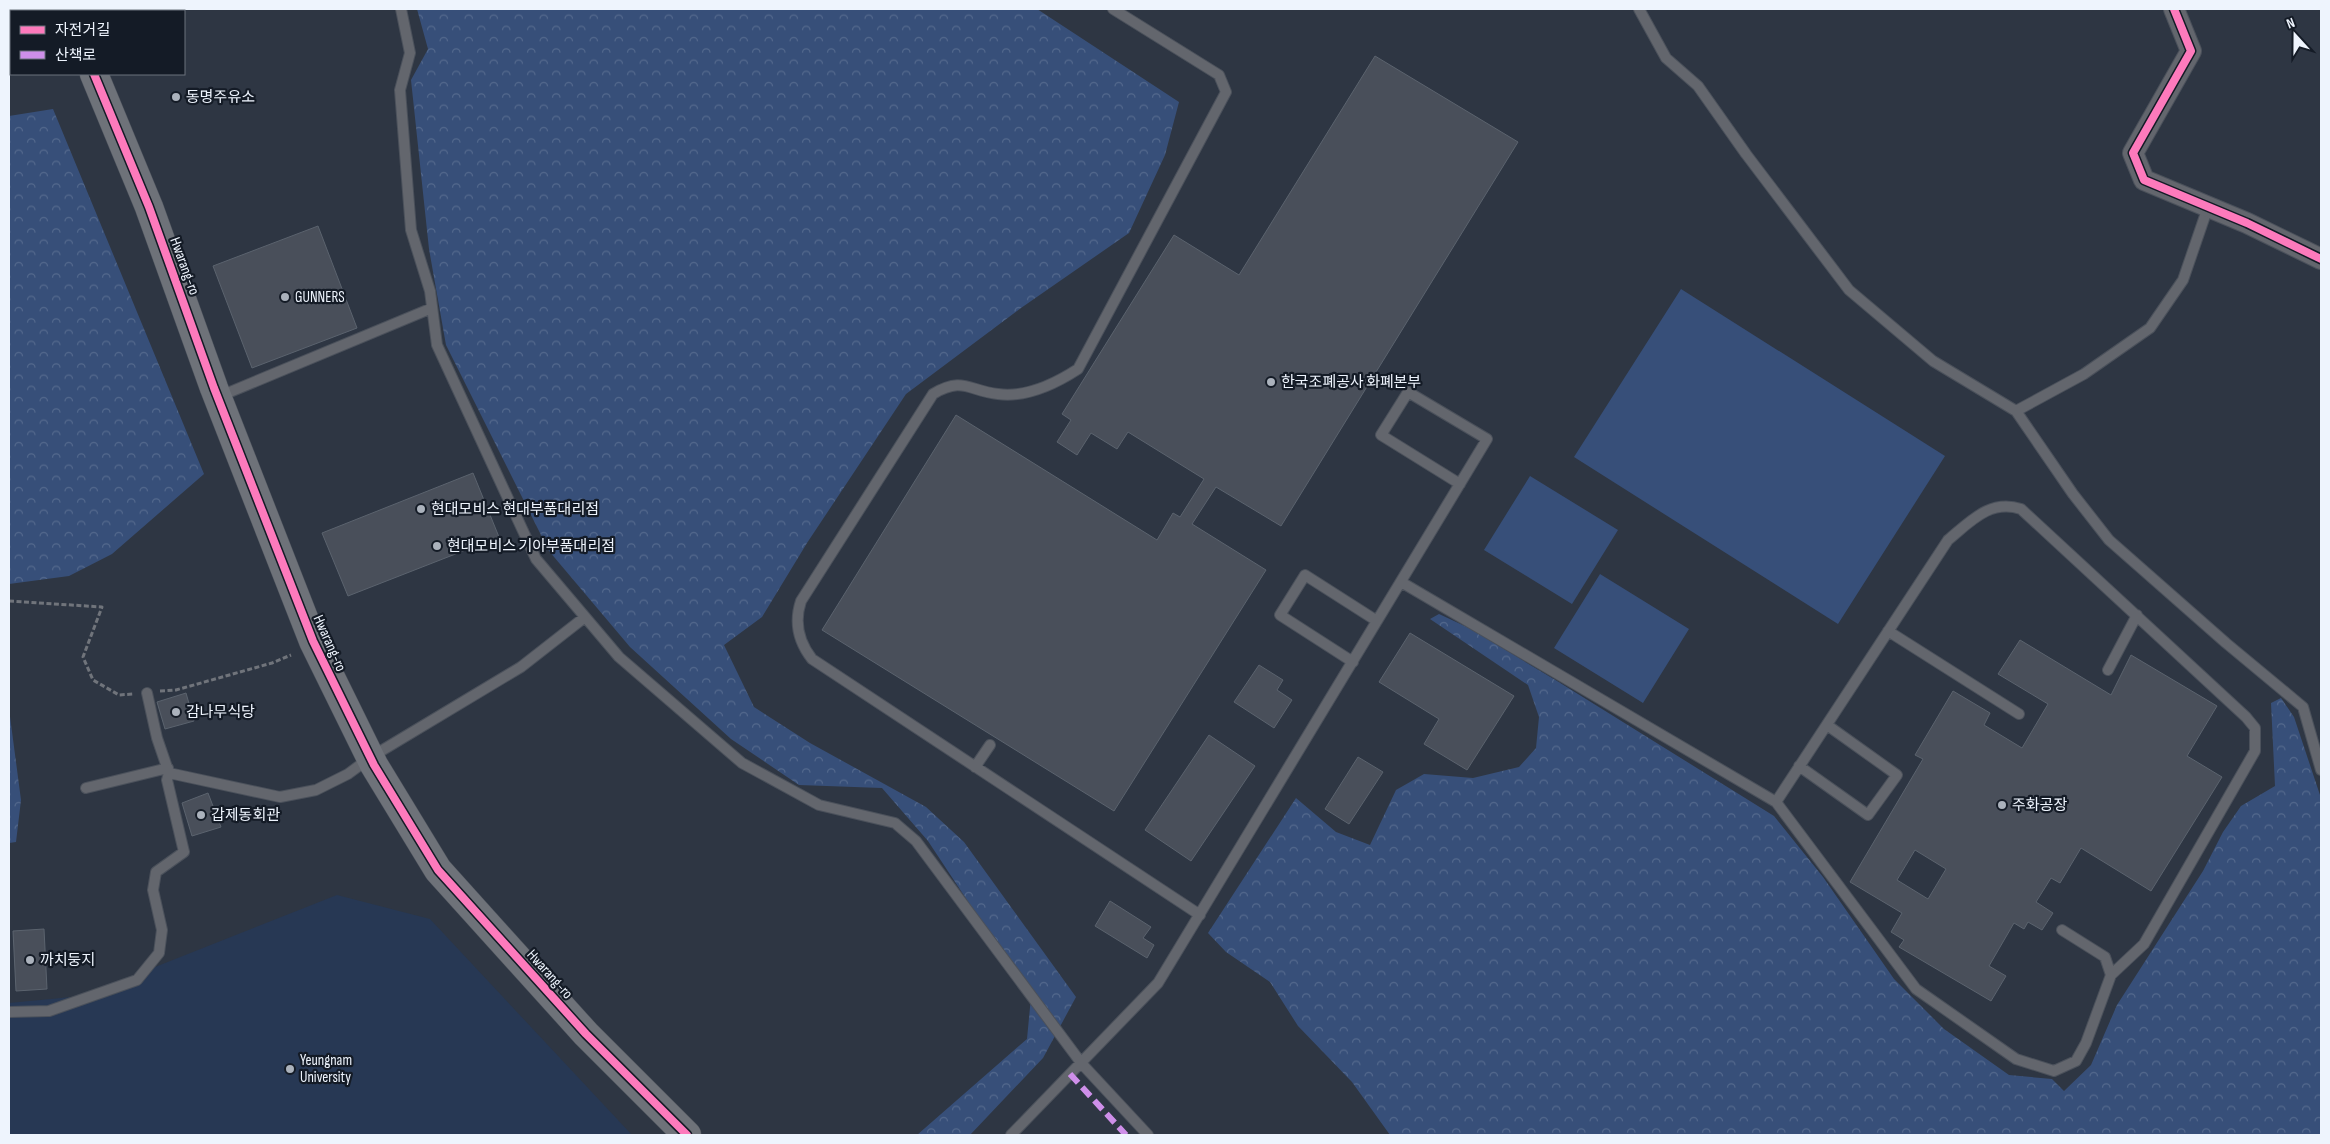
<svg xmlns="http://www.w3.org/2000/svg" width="2330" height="1144" font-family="'Sofia Sans Condensed','Noto Sans KR',sans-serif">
  <defs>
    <pattern id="forest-crowns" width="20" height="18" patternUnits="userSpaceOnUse" patternTransform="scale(1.25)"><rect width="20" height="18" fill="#374f79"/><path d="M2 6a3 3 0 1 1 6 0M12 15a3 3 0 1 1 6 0" fill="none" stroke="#54698d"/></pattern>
  </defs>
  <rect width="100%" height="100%" fill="#2e3643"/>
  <path fill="#273854" d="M 337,895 L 430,919 L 632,1135 L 9,1135 L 9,1003 L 82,996 Z"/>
  <path fill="#374f79" d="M 1681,289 L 1945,456 L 1838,624 L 1574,457 Z
    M 1530,476 L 1618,530 L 1572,604 L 1484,550 Z
    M 1600,574 L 1689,629 L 1643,703 L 1554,648 Z"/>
  <path fill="url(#forest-crowns)" d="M 417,9 L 1037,9 L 1179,102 L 1165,155 L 1129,233 L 1021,308 L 906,394 L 807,543 L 762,617 L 724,645 L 754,707 L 810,743 L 926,807 L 964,842 L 1076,997 L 1043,1058 L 970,1135 L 917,1135 L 1027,1039 L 1031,997 L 928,841 L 882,788 L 799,785 L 731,739 L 630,647 L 549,551 L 446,345 L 429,249 L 411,80 L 428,49 Z
    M 53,109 L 204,474 L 112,554 L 69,576 L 9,584 L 9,116 Z
    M 1439,614 L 1469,628 L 1557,681 L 1774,816 L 1823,877 L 1894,979 L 1944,1029 L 2009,1075 L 2052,1079 L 2064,1091 L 2091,1065 L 2117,1005 L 2203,871 L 2223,832 L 2241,806 L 2275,786 L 2271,703 L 2281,698 L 2294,717 L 2321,798 L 2321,1135 L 1390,1135 L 1352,1082 L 1298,1026 L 1270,982 L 1226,952 L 1208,933 L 1296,798 L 1336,832 L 1370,845 L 1396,790 L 1424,774 L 1473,778 L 1519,767 L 1536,748 L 1539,717 L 1528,685 L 1430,619 Z
    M 9,709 L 21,800 L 16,842 L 9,843 Z"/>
  <path fill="#494f5a" stroke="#5b636e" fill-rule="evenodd" d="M 1375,56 L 1518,142 L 1281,526 L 1216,487 L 1192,524 L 1266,570 L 1114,811 L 822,630 L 956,415 L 1157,540 L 1173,513 L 1180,517 L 1204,479 L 1128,432 L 1117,449 L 1091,433 L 1077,455 L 1057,442 L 1071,420 L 1062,414 L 1174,235 L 1239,275 Z
    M 318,226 L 357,328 L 252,368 L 213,266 Z
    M 473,473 L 499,537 L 348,596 L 322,533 Z
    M 1410,633 L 1514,696 L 1467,770 L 1424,744 L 1439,719 L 1379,682 Z
    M 2020,640 L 2111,695 L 2131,655 L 2217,706 L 2187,756 L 2222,777 L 2151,891 L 2081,848 L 2060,883 L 2051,878 L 2036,902 L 2053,913 L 2042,930 L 2028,922 L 2024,929 L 2014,923 L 1989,966 L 2006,976 L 1991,1001 L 1899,947 L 1904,940 L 1891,932 L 1902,913 L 1850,882 L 1923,759 L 1915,755 L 1953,691 L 1990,713 L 1984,725 L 2022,748 L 2048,704 L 1998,674 ZM 1915,850 L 1946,869 L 1928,899 L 1897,880 Z
    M 1259,665 L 1283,680 L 1277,690 L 1292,700 L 1274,728 L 1234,702 Z
    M 186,693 L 194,721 L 165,729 L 157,702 Z
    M 1209,735 L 1255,766 L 1191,861 L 1145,830 Z
    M 1358,757 L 1383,772 L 1349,824 L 1325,809 Z
    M 208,793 L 221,827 L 192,836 L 182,803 Z
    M 1110,901 L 1151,927 L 1143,938 L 1154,945 L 1147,958 L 1095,926 Z
    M 44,929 L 47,989 L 16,991 L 13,931 Z"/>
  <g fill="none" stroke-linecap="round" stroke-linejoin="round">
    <defs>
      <path id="lane" d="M 401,9 L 410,53 L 400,90 L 411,230 L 430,291 L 437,345 L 536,559 L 619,657 L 742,763 L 819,805 L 895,823 L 916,841 L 1082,1064 L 1148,1135
        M 1113,9 L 1219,75 L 1226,92 L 1078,369 C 1055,384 1027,398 998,394 C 969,391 963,376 933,394 L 801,601 C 794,622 798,641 812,659 L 1200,915
        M 1639,9 L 1666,58 L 1698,86 L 1746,154 L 1849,290 L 1933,361 L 2016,411 L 2073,494 L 2109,540 L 2226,643 L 2303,707 L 2321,770
        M 218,397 L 432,308
        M 2016,411 L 2084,374 L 2150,328 L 2183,280 L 2208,207
        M 1401,582 L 1776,802 L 1916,989 L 2016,1059 L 2054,1071 L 2076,1061 L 2086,1043 L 2111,975 L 2105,957 L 2062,930
        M 1888,631 L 2019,714
        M 1353,662 L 1280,615 L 1305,575 L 1377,621
        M 2108,670 L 2137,615
        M 147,693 L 157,738 L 169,773
        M 1799,766 L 1868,815 L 1897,775 L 1827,725
        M 975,767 L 990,745
        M 86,788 L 168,768
        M 1776,802 L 1948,540 C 1971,521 1990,499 2021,509 L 2246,717 L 2255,728 L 2255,751 L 2144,944 L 2111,975
        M 9,1012 L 49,1011 L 137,980 L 159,953 L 162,930 L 153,890 L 156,872 L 184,852 L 167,780 L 169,773 L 280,797 L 316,790 L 348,774 L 371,757 L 521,667 L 585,617
        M 1011,1135 L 1158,983 L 1487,439 L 1408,392 L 1381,435 L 1460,484"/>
      <path id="street" d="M 2174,9 L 2191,51 L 2133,153 L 2144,180 L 2247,223 L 2321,259"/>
      <path id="secondary" d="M 66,9 L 67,11
        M 94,74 L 149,207 L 214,388 L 313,641 L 374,765 L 438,870 L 586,1034 L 687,1135"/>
    </defs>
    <use href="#lane" stroke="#4b515b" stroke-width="12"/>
    <use href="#street" stroke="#4b515b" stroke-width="22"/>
    <use href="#secondary" stroke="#4b515b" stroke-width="29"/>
    <path stroke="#70747b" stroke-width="3" stroke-dasharray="5 2.5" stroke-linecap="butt" d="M 9,601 L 102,607 L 83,657 L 93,680 L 119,695 L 134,694
      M 160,691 L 176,690 L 272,663 L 291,655"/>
    <use href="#lane" stroke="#63666d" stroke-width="10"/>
    <use href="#street" stroke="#63666d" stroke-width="20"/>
    <use href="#secondary" stroke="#6e7279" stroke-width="28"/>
    <path stroke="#ce8fe9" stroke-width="6" stroke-dasharray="12 6" stroke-linecap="butt" d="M 1070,1074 L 1126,1135"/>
    <defs>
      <path id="cycleway" d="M 2174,9 L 2191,51 L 2133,153 L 2144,180 L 2247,223 L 2321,259
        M 94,74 L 149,207 L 214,388 L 313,641 L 374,765 L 438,870 L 586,1034 L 687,1135"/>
    </defs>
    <use href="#cycleway" stroke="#141b26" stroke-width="11"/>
    <use href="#cycleway" stroke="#fd7abc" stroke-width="8"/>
  </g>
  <g fill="#abb2bc" stroke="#141b26" stroke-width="2">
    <circle cx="176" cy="97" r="5"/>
    <circle cx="285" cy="297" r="5"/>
    <circle cx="1271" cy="382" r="5"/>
    <circle cx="421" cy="509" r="5"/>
    <circle cx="437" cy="546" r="5"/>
    <circle cx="176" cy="712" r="5"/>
    <circle cx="2002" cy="805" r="5"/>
    <circle cx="201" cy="815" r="5"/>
    <circle cx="30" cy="960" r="5"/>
    <circle cx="290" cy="1069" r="5"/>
  </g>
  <g text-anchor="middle" stroke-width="4.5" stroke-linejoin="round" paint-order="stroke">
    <g font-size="15" fill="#eef4fd" stroke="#141b26" text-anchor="start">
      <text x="186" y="102">동명주유소</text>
      <text x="295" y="302">GUNNERS</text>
      <text x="1281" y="387">한국조폐공사 화폐본부</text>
      <text x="431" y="514">현대모비스 현대부품대리점</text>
      <text x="447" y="551">현대모비스 기아부품대리점</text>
      <text x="186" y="717">감나무식당</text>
      <text x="2012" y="810">주화공장</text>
      <text x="211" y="820">갑제동회관</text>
      <text x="40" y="965">까치둥지</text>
      <text x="300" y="1065">Yeungnam<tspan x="300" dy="17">University</tspan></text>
    </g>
    <g font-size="15" fill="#eef4fd" stroke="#141b26">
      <text transform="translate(185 266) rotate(70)" y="5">Hwarang-ro</text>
      <text transform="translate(330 643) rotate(66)" y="5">Hwarang-ro</text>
      <text transform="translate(550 974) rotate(48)" y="5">Hwarang-ro</text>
    </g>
  </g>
  <rect width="2330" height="1144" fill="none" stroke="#eef4fd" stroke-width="20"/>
  <rect x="10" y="10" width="175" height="65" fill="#141b26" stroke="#6b727c"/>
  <rect x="20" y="26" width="25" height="8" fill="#fd7abc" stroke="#6b727c"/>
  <text x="55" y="35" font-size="15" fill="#eef4fd">자전거길</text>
  <rect x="20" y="51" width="25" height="8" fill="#ce8fe9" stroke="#6b727c"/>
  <text x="55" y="60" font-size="15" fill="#eef4fd">산책로</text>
  <g transform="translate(2295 35) rotate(339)" stroke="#141b26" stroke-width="4" paint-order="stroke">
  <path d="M0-4L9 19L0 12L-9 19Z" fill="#eef4fd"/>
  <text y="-8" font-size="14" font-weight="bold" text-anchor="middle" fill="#eef4fd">N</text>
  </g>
</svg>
